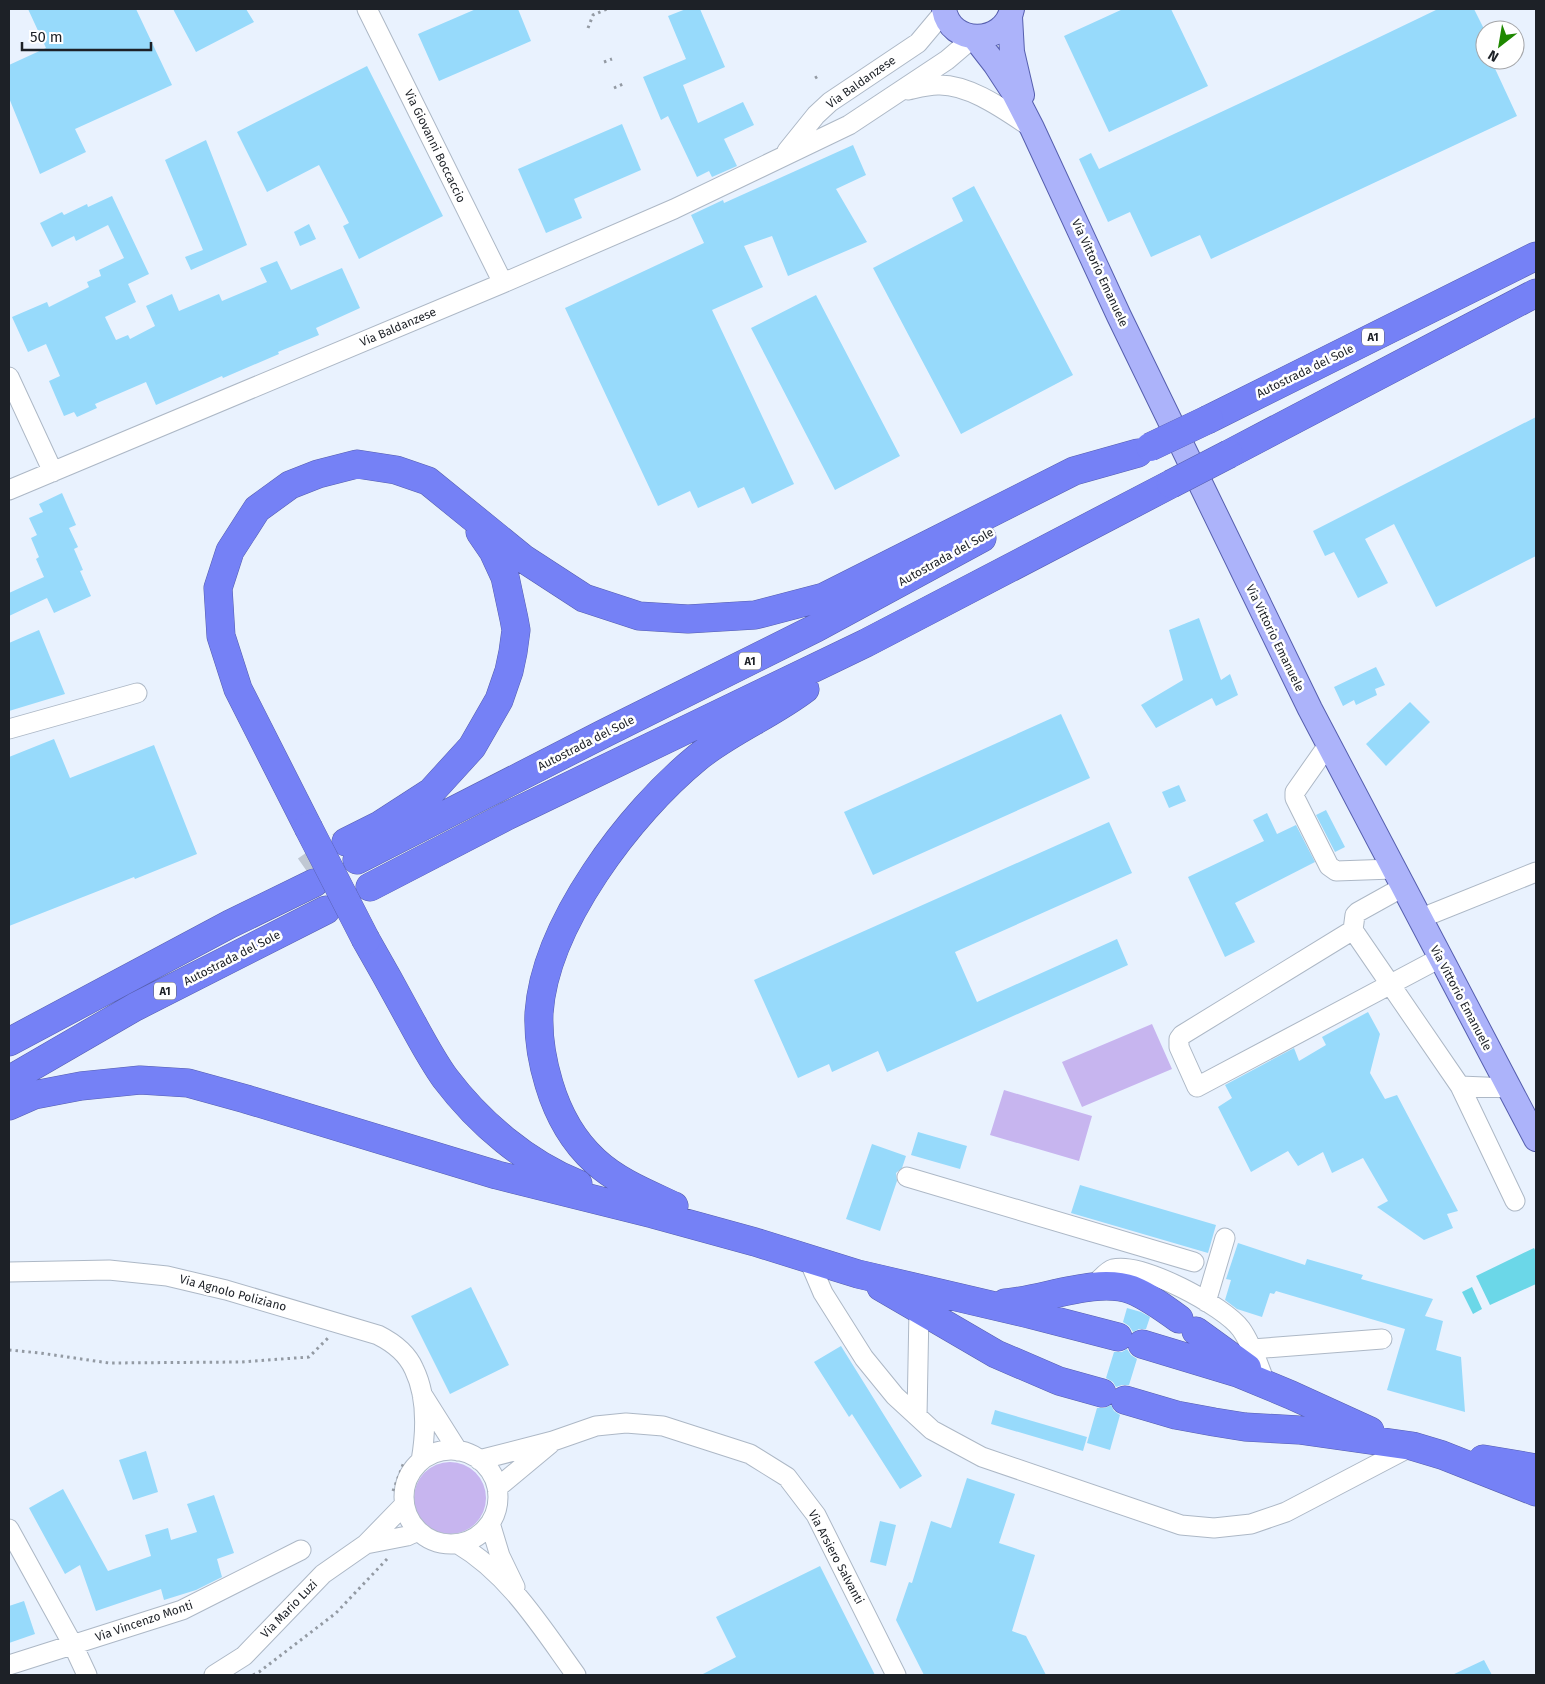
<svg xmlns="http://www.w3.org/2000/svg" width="1545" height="1684" font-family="'Fira Sans',sans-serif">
  <rect width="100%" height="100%" fill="#e9f2fe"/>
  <path fill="#c7b5ef" d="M 1152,1024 L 1172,1069 L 1082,1107 L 1062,1062 Z
    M 1004,1090 L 1092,1116 L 1079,1161 L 990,1135 Z
    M414 1498a36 36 0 1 1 72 0a36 36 0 1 1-72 0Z"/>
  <path fill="#6bd7e8" d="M 1534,1248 L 1536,1252 L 1536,1284 L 1490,1305 L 1476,1276 Z
    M 1472,1287 L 1482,1309 L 1473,1314 L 1462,1292 Z"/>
  <path fill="#97dafb" d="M 28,9 L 136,9 L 172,85 L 75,129 L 86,152 L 40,174 L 9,98 L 9,65 L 46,48 Z
    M 173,9 L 246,9 L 254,22 L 196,52 Z
    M 476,9 L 518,9 L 531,41 L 439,81 L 418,34 Z
    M 686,9 L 700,9 L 725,67 L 683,85 L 698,123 L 743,102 L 754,125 L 724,139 L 737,166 L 712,177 L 709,171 L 697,177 L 668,116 L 661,120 L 643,77 L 686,59 L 668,16 Z
    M 1123,9 L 1171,9 L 1208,86 L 1109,132 L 1064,36 Z
    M 1438,9 L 1474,9 L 1485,31 L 1485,60 L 1491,60 L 1517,116 L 1211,259 L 1200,235 L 1151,257 L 1130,212 L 1108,222 L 1079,159 L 1091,153 L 1099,169 L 1311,70 Z
    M 367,66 L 443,216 L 359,259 L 343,226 L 349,223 L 319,165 L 267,192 L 237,132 Z
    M 622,124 L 641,170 L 574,199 L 582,218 L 546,233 L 518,169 Z
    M 206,140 L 247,245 L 191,270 L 185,257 L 203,250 L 165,160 Z
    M 853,145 L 866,175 L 836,189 L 867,242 L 788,276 L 772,236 L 744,246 L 763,287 L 712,310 L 794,484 L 752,504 L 744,487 L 698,508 L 690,491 L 658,506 L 565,308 L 704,243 L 691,215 L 723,200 L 724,203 Z
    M 974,186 L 1073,375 L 961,434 L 873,268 L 963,221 L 952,198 Z
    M 112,196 L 149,274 L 128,284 L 136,302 L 105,317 L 116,340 L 128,335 L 130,339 L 155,326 L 146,306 L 172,294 L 179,311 L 219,294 L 222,301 L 267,282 L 260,268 L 277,261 L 291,290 L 342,268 L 360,308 L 316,328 L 319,335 L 278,352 L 279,354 L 223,378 L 222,376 L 156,405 L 146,382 L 95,404 L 97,408 L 77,417 L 74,412 L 64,416 L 49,381 L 60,376 L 46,344 L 28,352 L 12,317 L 47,302 L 49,307 L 89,287 L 87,282 L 101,276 L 99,270 L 124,258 L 108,225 L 76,241 L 74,236 L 52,247 L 40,223 L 62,212 L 64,215 L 87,204 L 88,207 Z
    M 309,224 L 316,239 L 300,246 L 294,232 Z
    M 816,295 L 900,456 L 835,490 L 751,328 Z
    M 1536,417 L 1536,556 L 1436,607 L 1394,524 L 1365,539 L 1388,583 L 1358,598 L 1334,552 L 1325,556 L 1313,531 Z
    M 62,493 L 76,525 L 69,528 L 78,547 L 74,549 L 83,570 L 80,571 L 91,596 L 54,613 L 47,598 L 9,616 L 9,593 L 44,577 L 36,559 L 39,557 L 31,538 L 37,535 L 29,518 L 43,512 L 39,504 Z
    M 1199,618 L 1221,680 L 1230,674 L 1238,695 L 1216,706 L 1212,698 L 1156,728 L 1141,705 L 1183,680 L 1169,630 Z
    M 39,630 L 65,694 L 9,711 L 9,643 Z
    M 1376,667 L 1385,685 L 1375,689 L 1377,695 L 1356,705 L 1354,700 L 1343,706 L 1334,687 Z
    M 1410,702 L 1430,722 L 1386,766 L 1366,744 Z
    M 1061,714 L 1090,778 L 873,875 L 844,812 Z
    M 54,739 L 70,778 L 154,745 L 197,854 L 135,879 L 134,877 L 9,926 L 9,757 Z
    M 1179,785 L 1186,801 L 1169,808 L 1162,792 Z
    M 1326,810 L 1345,847 L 1335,852 L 1316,815 Z
    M 1267,813 L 1277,834 L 1296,825 L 1315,862 L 1235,903 L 1255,942 L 1225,957 L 1188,877 L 1264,841 L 1253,820 Z
    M 1109,822 L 1132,873 L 955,952 L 977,1002 L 1117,939 L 1128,965 L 887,1072 L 878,1051 L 832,1072 L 829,1064 L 798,1078 L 754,980 Z
    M 1368,1012 L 1380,1034 L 1370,1073 L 1385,1099 L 1397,1095 L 1458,1211 L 1447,1214 L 1453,1228 L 1424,1240 L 1377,1207 L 1388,1201 L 1363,1158 L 1332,1173 L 1323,1152 L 1298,1166 L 1288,1151 L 1251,1172 L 1218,1107 L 1232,1098 L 1225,1085 L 1294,1048 L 1299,1061 L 1326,1045 L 1322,1037 Z
    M 918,1132 L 967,1146 L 960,1169 L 911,1155 Z
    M 872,1144 L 906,1156 L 902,1168 L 896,1173 L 897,1181 L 880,1231 L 846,1219 Z
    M 1080,1185 L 1216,1225 L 1208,1253 L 1071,1213 Z
    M 1238,1243 L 1305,1265 L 1307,1259 L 1363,1275 L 1361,1279 L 1433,1299 L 1425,1316 L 1443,1321 L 1436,1350 L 1461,1357 L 1465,1412 L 1387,1390 L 1405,1329 L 1276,1291 L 1274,1294 L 1270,1293 L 1262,1317 L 1237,1309 L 1225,1300 L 1231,1280 L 1226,1279 Z
    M 471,1287 L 509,1365 L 450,1394 L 411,1316 Z
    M 1127,1308 L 1141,1312 L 1150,1317 L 1146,1329 L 1139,1329 L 1133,1332 L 1129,1326 L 1123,1322 Z
    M 841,1346 L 922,1476 L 900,1489 L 852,1414 L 849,1417 L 814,1362 Z
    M 1127,1349 L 1131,1355 L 1137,1359 L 1129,1385 L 1122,1385 L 1116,1387 L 1113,1382 L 1106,1378 L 1114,1352 L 1122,1352 Z
    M 1111,1405 L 1114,1411 L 1120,1415 L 1110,1450 L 1087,1443 L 1097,1408 L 1105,1408 Z
    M 995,1410 L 1087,1437 L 1083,1451 L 991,1424 Z
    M 146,1451 L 158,1492 L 133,1500 L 119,1460 Z
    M 967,1478 L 1015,1494 L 999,1543 L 1035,1555 L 1012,1631 L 1026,1636 L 1046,1675 L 924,1675 L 896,1620 L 909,1582 L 912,1583 L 931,1521 L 951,1528 Z
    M 63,1489 L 108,1571 L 151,1556 L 145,1535 L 168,1528 L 171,1540 L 197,1532 L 187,1504 L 214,1495 L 234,1553 L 217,1559 L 222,1577 L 196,1590 L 164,1600 L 161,1589 L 96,1611 L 80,1565 L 65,1574 L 29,1508 Z
    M 880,1521 L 896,1525 L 886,1566 L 870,1562 Z
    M 820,1566 L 875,1675 L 701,1675 L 736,1657 L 716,1617 Z
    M 24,1601 L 35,1634 L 9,1643 L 9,1606 Z
    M 1484,1660 L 1492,1675 L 1452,1675 Z"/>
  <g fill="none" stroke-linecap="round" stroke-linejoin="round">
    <path stroke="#c0c8d3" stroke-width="28" stroke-dasharray="28 14" stroke-linecap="butt" d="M 306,870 L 343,844"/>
    <defs>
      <path id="minor" d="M 367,9 L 503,283
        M 908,90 C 917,88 928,85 938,85 C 970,84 1006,111 1032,128
        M 787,151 L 816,115 L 830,102 L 918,43 L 944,12
        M 9,377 L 53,472
        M 9,490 L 503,283 L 674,209 L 849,125 L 947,60 L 974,37
        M 9,729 L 137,693
        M 1328,745 L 1295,792 L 1295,798 L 1329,866 L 1336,871 L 1393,869
        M 1403,887 L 1358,912 L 1355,915 L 1353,930 L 1460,1086 L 1515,1201
        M 1419,919 L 1536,872
        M 1353,930 L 1182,1035 L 1179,1039 L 1179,1047 L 1197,1087 L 1440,958
        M 1460,1086 L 1509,1088
        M 907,1177 L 1194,1262
        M 808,1258 L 823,1293 L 864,1358 L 895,1396 L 932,1430 L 982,1457 L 1181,1525 L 1214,1528 L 1251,1524 L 1286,1512 L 1412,1446
        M 9,1272 L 109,1270 L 167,1276 L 226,1290 L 378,1335 C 392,1342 407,1353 414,1369 C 427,1396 426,1432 421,1461
        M 1093,1286 C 1099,1281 1106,1271 1113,1269 C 1142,1262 1224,1306 1241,1329 C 1251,1343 1257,1361 1263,1377
        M 1206,1302 L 1225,1238
        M 1252,1349 L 1382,1339
        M 422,1394 L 458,1451
        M 917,1416 L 919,1310
        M404 1497a47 47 0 1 1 94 0a47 47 0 1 1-94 0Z
        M 479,1460 L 553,1441 L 596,1426 L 626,1423 L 663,1426 L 750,1454 L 787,1477 L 816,1515 L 896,1675
        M 497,1488 L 550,1444
        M 490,1523 L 500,1556 L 515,1587
        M 9,1529 L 73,1645 L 87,1675
        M 366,1544 L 407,1536 L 418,1531
        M 458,1544 C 509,1574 542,1628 576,1675
        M 9,1665 L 182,1610 L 301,1550
        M 214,1675 L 244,1656 L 323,1574 L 366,1544 L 404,1505"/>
      <path id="major" d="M 944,9 C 950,46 1004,46 1012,9
        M 1010,17 L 1012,52 L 1022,95
        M 974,37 L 995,64 L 1014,93 L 1032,128 L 1119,316 L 1310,709 L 1536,1139"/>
      <path id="highway" d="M 1209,419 L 1536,256
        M 1229,454 L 1536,293
        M 308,827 L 238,689 L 221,636 L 218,588 L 230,551 L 257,509 L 290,485 L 318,474 L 357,464 L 396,470 L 428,481 L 524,559 L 584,598 L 639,616 L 688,619 L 755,615 L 824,597 L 1074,471 L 1138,453
        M 346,842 L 380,825 L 431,792 L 472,747 L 499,700 L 509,671 L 513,652 L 516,630 L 514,619 L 505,577 L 493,551 L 480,532
        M 357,860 L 605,733 L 816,628 L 982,538
        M 370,887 L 507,816 L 866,643 L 1171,484
        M 366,940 C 381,966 396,993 410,1019 C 421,1039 432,1060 445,1078 C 479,1123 526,1163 578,1184
        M 9,1042 L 230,924 L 314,883
        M 9,1080 L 135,1007 L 326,910
        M 9,1106 L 34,1095 L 81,1086 L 140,1080 L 188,1083 L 246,1099 L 497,1175 L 653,1214 L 755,1242 L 858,1274 L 1029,1314 L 1118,1337
        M 674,1206 C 646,1193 618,1182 595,1161 C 572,1140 558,1114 549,1084 C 542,1061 538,1037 539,1013 C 545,924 630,813 697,758 C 730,731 771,715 805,689
        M 881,1287 L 996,1354 L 1059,1381 L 1102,1393
        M 1005,1303 C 1044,1300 1096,1277 1132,1290 C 1149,1297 1164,1308 1179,1319
        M 1196,1331 L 1247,1368
        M 1142,1344 L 1238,1373 L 1291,1395 L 1370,1431
        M 1125,1400 L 1176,1415 L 1214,1422 L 1245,1427 L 1299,1430 L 1412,1446 L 1442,1455 L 1536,1492
        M 1483,1459 L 1536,1468"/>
    </defs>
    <use href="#minor" stroke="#adb8c6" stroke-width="21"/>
    <use href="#major" stroke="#565fae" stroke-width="26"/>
    <use href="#highway" stroke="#565fae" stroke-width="29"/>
    <path stroke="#939aa3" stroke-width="3" stroke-dasharray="2.5 4" stroke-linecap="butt" d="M 588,28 L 593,15 L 607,9
      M 604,62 L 612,59
      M 815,78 L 820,75
      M 614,88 L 623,84
      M 9,1350 L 40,1353 L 109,1363 L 241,1362 L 309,1357 L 328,1338
      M 393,1491 L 404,1462
      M 253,1675 L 259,1672 L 336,1613 L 388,1558"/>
    <use href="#minor" stroke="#fff" stroke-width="19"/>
    <use href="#major" stroke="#acb3fa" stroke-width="24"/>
    <use href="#highway" stroke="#7581f6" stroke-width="28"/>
    <defs>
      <path id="highway-bridge" d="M 1150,447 L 1209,419
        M 1171,484 L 1229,454
        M 308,827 L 366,940"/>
    </defs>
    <use href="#highway-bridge" stroke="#565fae" stroke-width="29" stroke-linecap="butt"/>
    <use href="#highway-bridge" stroke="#7581f6" stroke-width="28"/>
  </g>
  <g text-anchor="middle" stroke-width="5" stroke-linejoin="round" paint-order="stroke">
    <g fill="#fff" stroke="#616468" stroke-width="1">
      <rect x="1362" y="328.5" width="22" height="17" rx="4"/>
      <rect x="739" y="652.5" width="22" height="17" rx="4"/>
      <rect x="154" y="982.5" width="22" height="17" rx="4"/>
    </g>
    <g font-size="11" font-weight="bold" fill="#1d2127">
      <text x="1373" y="341">A1</text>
      <text x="750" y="665">A1</text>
      <text x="165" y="995">A1</text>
    </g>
    <g font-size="12" fill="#1d2127" stroke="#fff">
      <text transform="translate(861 82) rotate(-35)" y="4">Via Baldanzese</text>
      <text transform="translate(435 146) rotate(64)" y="4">Via Giovanni Boccaccio</text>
      <text transform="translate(1100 273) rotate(65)" y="4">Via Vittorio Emanuele</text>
      <text transform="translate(398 327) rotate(-23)" y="4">Via Baldanzese</text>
      <text transform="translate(1305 371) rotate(-26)" y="4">Autostrada del Sole</text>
      <text transform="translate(946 557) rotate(-29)" y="4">Autostrada del Sole</text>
      <text transform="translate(1275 638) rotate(64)" y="4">Via Vittorio Emanuele</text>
      <text transform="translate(586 743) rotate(-27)" y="4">Autostrada del Sole</text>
      <text transform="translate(232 958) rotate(-27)" y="4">Autostrada del Sole</text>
      <text transform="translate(1461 998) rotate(62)" y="4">Via Vittorio Emanuele</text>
      <text transform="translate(233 1293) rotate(15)" y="4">Via Agnolo Poliziano</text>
      <text transform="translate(836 1557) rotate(62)" y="4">Via Arsiero Salvanti</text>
      <text transform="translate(289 1609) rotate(-46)" y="4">Via Mario Luzi</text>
      <text transform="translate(144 1621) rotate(-19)" y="4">Via Vincenzo Monti</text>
    </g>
  </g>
  <rect width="1545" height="1684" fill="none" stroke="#1d2127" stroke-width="20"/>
  <g transform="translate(1500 45) rotate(211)"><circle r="24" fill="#ffffff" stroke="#a5a6a9"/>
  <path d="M0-4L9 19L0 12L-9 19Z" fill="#1e8800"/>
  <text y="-8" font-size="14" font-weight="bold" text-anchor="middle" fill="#1d2127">N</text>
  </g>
  <path d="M22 42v8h129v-8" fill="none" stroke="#1d2127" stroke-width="2.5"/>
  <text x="30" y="42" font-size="15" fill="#1d2127" stroke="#ffffff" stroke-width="4" paint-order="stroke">50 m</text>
</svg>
